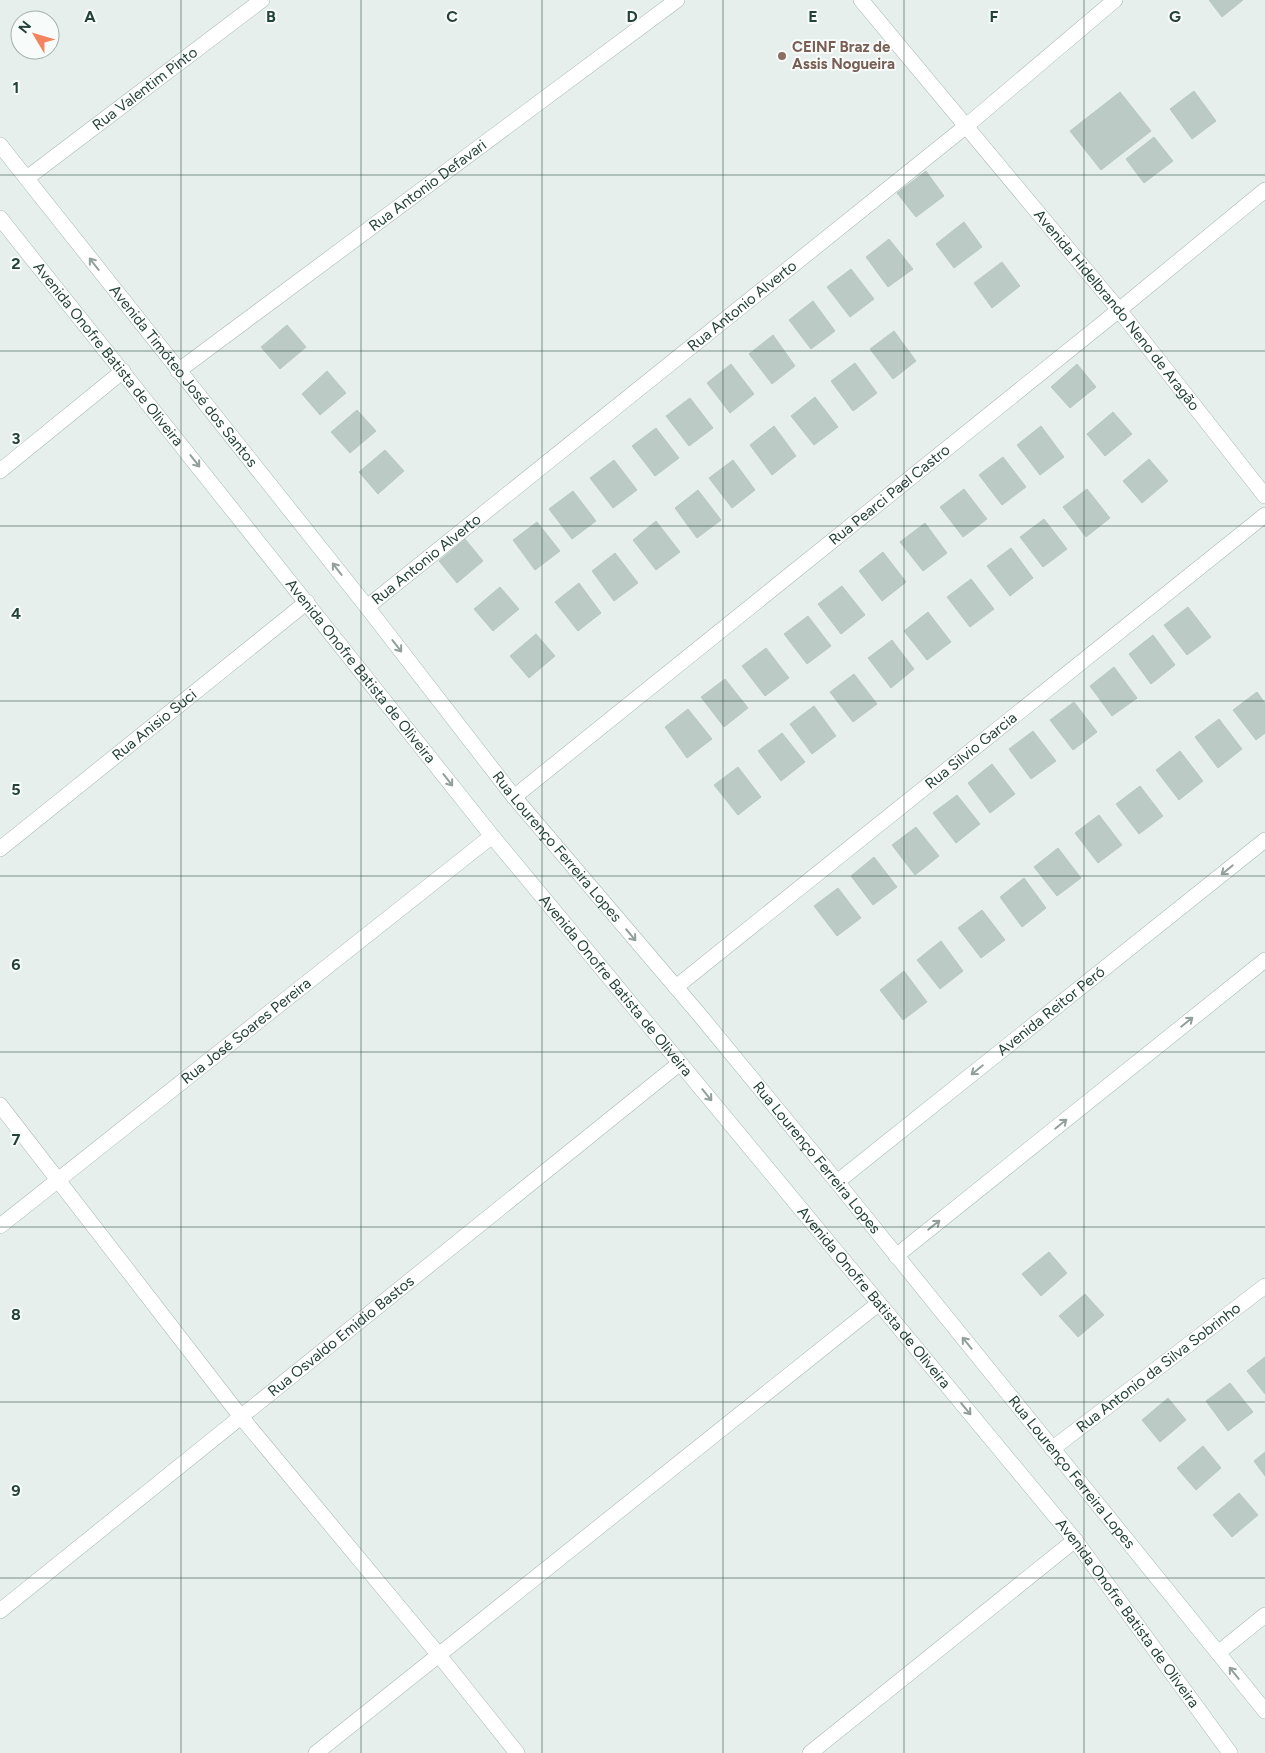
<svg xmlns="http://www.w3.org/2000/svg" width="1265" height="1753" font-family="Figtree,sans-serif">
  <rect width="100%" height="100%" fill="#e6efeb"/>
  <path fill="#bbcac4" stroke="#b8c9c2" d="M 1209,0 L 1243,0 L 1222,17 Z
    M 1194,91 L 1216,121 L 1192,139 L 1170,109 Z
    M 1120,92 L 1151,131 L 1101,170 L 1070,131 Z
    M 1154,137 L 1173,161 L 1144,183 L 1126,159 Z
    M 926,171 L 944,196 L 916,217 L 897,193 Z
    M 964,222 L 982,247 L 954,268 L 936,244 Z
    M 889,239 L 913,269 L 888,287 L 866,257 Z
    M 1002,262 L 1020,286 L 992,308 L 974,283 Z
    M 851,269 L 874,299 L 850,317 L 827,287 Z
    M 813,301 L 835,331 L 811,349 L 789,320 Z
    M 287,325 L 306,347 L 280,369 L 261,347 Z
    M 894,331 L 916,361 L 893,379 L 870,349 Z
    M 773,335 L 795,366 L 772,384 L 749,354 Z
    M 855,363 L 877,393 L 853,411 L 831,381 Z
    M 731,364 L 754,394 L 730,413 L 707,383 Z
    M 1077,364 L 1096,387 L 1070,408 L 1051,387 Z
    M 327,371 L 346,393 L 320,415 L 302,394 Z
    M 815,397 L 838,427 L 814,445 L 791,416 Z
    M 690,398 L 713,428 L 689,446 L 666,416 Z
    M 357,410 L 376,431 L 350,453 L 331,432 Z
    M 1113,412 L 1132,434 L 1105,456 L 1087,434 Z
    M 774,426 L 796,456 L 772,475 L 750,445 Z
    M 1041,426 L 1064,457 L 1040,475 L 1017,445 Z
    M 656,428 L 679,458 L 655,476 L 632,446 Z
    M 385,450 L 404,471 L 378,494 L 359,472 Z
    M 1003,457 L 1026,487 L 1002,505 L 979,475 Z
    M 1149,459 L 1168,481 L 1142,503 L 1123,481 Z
    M 614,460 L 637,490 L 613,508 L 590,478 Z
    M 733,460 L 755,490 L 732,508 L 709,478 Z
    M 964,489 L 987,519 L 963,537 L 940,507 Z
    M 1087,489 L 1110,518 L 1086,537 L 1063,507 Z
    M 698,490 L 721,520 L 697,538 L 675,508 Z
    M 573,491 L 596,521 L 572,539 L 549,509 Z
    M 1044,519 L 1067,549 L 1043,567 L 1020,537 Z
    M 656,521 L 680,552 L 656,570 L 633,540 Z
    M 537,522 L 560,551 L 535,570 L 513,540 Z
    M 925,523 L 947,553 L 923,571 L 900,542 Z
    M 465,539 L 483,561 L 457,583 L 439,561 Z
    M 1011,548 L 1033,578 L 1010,596 L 987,566 Z
    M 883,552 L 906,582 L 882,601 L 859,571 Z
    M 615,553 L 638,583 L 614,601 L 592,571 Z
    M 971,579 L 994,609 L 970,627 L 947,597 Z
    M 579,583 L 601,613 L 578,631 L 555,602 Z
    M 842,586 L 865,615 L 841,634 L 818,604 Z
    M 500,587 L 519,609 L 493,631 L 474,609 Z
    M 1188,607 L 1211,637 L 1187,655 L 1164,625 Z
    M 928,612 L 951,642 L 927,660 L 904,631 Z
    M 808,616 L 831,646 L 807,664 L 784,634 Z
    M 536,634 L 555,656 L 529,678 L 510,656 Z
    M 1153,635 L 1175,665 L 1151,684 L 1129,654 Z
    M 892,640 L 914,669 L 891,688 L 868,658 Z
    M 766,648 L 789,678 L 765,696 L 742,666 Z
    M 1114,667 L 1137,698 L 1112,716 L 1090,686 Z
    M 854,674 L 877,704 L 853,722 L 830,692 Z
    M 725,679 L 748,708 L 724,727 L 701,697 Z
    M 1257,692 L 1265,703 L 1265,733 L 1256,740 L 1233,710 Z
    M 1074,702 L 1097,732 L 1073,750 L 1050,720 Z
    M 814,706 L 836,736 L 812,754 L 790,724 Z
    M 688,709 L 712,739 L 687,758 L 665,727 Z
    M 1219,719 L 1242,749 L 1218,768 L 1195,737 Z
    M 1033,731 L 1056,761 L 1031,779 L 1009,749 Z
    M 782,733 L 805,762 L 781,781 L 758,751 Z
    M 1180,751 L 1203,781 L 1179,800 L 1156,770 Z
    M 992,764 L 1015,794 L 990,813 L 968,783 Z
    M 738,767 L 761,797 L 738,815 L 714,785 Z
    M 1140,786 L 1163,816 L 1139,834 L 1116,804 Z
    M 957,795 L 980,824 L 956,843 L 933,813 Z
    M 1099,815 L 1122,845 L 1098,863 L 1075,833 Z
    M 916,827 L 939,856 L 915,875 L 892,845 Z
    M 1058,848 L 1081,878 L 1057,896 L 1034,867 Z
    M 874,857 L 897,887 L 873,905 L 851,876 Z
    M 1024,878 L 1046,908 L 1022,927 L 1000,897 Z
    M 838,888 L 861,918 L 837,936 L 814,906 Z
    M 982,910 L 1005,940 L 981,958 L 958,928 Z
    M 941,941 L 963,971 L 940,989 L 917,960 Z
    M 904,971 L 927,1002 L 903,1020 L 880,990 Z
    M 1049,1252 L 1067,1273 L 1041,1296 L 1022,1274 Z
    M 1085,1294 L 1104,1315 L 1078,1337 L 1059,1316 Z
    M 1265,1357 L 1265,1394 L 1247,1371 Z
    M 1230,1383 L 1253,1412 L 1228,1431 L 1206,1401 Z
    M 1168,1398 L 1186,1420 L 1160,1442 L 1142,1420 Z
    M 1203,1446 L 1221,1468 L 1196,1490 L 1177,1468 Z
    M 1265,1452 L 1265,1476 L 1254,1461 Z
    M 1239,1493 L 1258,1515 L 1232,1537 L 1213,1515 Z"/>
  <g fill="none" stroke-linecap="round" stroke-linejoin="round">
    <defs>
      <g id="street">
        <path id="s1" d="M 861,0 L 1119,310 L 1265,496"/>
        <path id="s2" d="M 27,178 L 262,0"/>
        <path id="s3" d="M 178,371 L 677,0"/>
        <path d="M 0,471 L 123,371"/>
        <path id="s4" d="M 367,607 L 965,127 L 1115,0"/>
        <path id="s5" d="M 514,797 L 1119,310 L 1265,190"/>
        <path id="s6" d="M 0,849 L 307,602"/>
        <path id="s7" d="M 676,987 L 1265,515"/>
        <path d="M 0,1105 L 241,1417 L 438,1654 L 517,1753"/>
        <path id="s8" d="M 0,1226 L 492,836"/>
        <path id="s9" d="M 1052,1449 L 1265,1286"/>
        <path id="s10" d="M 0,1611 L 680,1063"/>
        <path d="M 1218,1653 L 1265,1615"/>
        <path d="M 316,1753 L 878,1304"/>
        <path d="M 810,1753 L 1075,1540"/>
      </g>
      <g id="secondary">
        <path id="s11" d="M 0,145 L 367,607 L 514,797 L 698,1013 L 837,1182 L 1265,1711"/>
        <path id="s12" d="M 0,218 L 492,836 L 1075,1540 L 1230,1753"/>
        <path id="s13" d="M 837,1182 L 1265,840"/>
        <path d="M 896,1256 L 1265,960"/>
      </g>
    </defs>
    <use href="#street" stroke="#a8b8b2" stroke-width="16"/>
    <use href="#secondary" stroke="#a4bbb3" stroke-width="16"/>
    <use href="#street" stroke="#fff" stroke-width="15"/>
    <use href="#secondary" stroke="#fff" stroke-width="15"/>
  </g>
  <defs><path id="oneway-shaft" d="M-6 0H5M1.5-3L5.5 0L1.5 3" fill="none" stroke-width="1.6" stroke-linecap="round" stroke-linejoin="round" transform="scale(1.25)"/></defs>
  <g stroke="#92a09c">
    <use href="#oneway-shaft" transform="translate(94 264) rotate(-128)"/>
    <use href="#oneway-shaft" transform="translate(195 461) rotate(52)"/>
    <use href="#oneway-shaft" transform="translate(337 569) rotate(-128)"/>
    <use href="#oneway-shaft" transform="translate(397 646) rotate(52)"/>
    <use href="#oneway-shaft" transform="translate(448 780) rotate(52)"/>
    <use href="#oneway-shaft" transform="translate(1227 870) rotate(141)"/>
    <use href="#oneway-shaft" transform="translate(631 935) rotate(50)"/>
    <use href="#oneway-shaft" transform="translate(1187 1022) rotate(-39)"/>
    <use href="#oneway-shaft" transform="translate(977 1070) rotate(141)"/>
    <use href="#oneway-shaft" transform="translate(707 1095) rotate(51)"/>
    <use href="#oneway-shaft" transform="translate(1061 1124) rotate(-39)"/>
    <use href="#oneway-shaft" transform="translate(934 1225) rotate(-39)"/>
    <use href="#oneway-shaft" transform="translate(967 1343) rotate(-129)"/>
    <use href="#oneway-shaft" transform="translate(966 1409) rotate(50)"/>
    <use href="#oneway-shaft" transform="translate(1234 1673) rotate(-129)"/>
  </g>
  <path fill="none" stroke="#24423a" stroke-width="1" stroke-opacity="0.55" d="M 181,0 L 181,1753M 361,0 L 361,1753M 542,0 L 542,1753M 723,0 L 723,1753M 904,0 L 904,1753M 1084,0 L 1084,1753M 0,175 L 1265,175M 0,351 L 1265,351M 0,526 L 1265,526M 0,701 L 1265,701M 0,876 L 1265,876M 0,1052 L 1265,1052M 0,1227 L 1265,1227M 0,1402 L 1265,1402M 0,1578 L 1265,1578"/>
  <circle fill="#8d6e63" stroke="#f7fbf9" stroke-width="2" cx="782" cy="56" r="5"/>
  <g text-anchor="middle" stroke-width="4" stroke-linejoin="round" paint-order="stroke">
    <g font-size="15" font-weight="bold" fill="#785e54" stroke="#f7fbf9" text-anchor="start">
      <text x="792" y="52">CEINF Braz de<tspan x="792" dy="17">Assis Nogueira</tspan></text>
    </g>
    <g font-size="15" fill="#24423a" stroke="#f7fbf9">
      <text dy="5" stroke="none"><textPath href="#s2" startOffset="148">Rua Valentim Pinto</textPath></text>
      <text dy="5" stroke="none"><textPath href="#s3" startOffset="311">Rua Antonio Defavari</textPath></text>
      <text dy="5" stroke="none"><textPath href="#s4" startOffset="481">Rua Antonio Alverto</textPath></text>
      <text dy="5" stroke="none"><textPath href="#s1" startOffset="402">Avenida Hidelbrando Neno de Aragão</textPath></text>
      <text dy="5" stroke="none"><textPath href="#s12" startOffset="174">Avenida Onofre Batista de Oliveira</textPath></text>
      <text dy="5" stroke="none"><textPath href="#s11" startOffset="295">Avenida Timóteo José dos Santos</textPath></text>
      <text dy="5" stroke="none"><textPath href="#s5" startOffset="482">Rua Pearci Pael Castro</textPath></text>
      <text dy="5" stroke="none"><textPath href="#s4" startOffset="76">Rua Antonio Alverto</textPath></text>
      <text dy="5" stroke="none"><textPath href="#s12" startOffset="579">Avenida Onofre Batista de Oliveira</textPath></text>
      <text dy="5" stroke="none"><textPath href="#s6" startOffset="198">Rua Anisio Suci</textPath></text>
      <text dy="5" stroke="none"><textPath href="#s7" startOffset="378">Rua Silvio Garcia</textPath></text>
      <text dy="5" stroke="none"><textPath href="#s11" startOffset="896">Rua Lourenço Ferreira Lopes</textPath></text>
      <text dy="5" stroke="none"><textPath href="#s12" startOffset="984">Avenida Onofre Batista de Oliveira</textPath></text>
      <text dy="5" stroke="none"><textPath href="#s13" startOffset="274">Avenida Reitor Peró</textPath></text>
      <text dy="5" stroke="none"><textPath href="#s8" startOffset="314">Rua José Soares Pereira</textPath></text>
      <text dy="5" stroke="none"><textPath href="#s11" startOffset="1301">Rua Lourenço Ferreira Lopes</textPath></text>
      <text dy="5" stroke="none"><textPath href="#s12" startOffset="1389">Avenida Onofre Batista de Oliveira</textPath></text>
      <text dy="5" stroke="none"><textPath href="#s10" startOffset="438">Rua Osvaldo Emidio Bastos</textPath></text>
      <text dy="5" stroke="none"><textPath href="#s9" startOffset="134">Rua Antonio da Silva Sobrinho</textPath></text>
      <text dy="5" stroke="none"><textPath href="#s11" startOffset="1706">Rua Lourenço Ferreira Lopes</textPath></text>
      <text dy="5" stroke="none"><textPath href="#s12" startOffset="1794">Avenida Onofre Batista de Oliveira</textPath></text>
    </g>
  </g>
  <g font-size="16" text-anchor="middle" font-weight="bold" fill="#24423a" stroke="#f7fbf9" stroke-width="4" stroke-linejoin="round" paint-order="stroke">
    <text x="90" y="22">A</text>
    <text x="271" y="22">B</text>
    <text x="452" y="22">C</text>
    <text x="632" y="22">D</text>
    <text x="813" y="22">E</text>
    <text x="994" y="22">F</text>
    <text x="1175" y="22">G</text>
    <text x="16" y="93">1</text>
    <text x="16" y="269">2</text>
    <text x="16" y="444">3</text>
    <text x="16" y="619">4</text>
    <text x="16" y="795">5</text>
    <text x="16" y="970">6</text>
    <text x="16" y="1145">7</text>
    <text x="16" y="1320">8</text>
    <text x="16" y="1496">9</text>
  </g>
  <g transform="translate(35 35) rotate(308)"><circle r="24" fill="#f7fbf9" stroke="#a3b1ad"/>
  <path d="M0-4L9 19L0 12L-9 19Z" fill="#f4845f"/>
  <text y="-8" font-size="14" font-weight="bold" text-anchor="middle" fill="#24423a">N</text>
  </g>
</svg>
